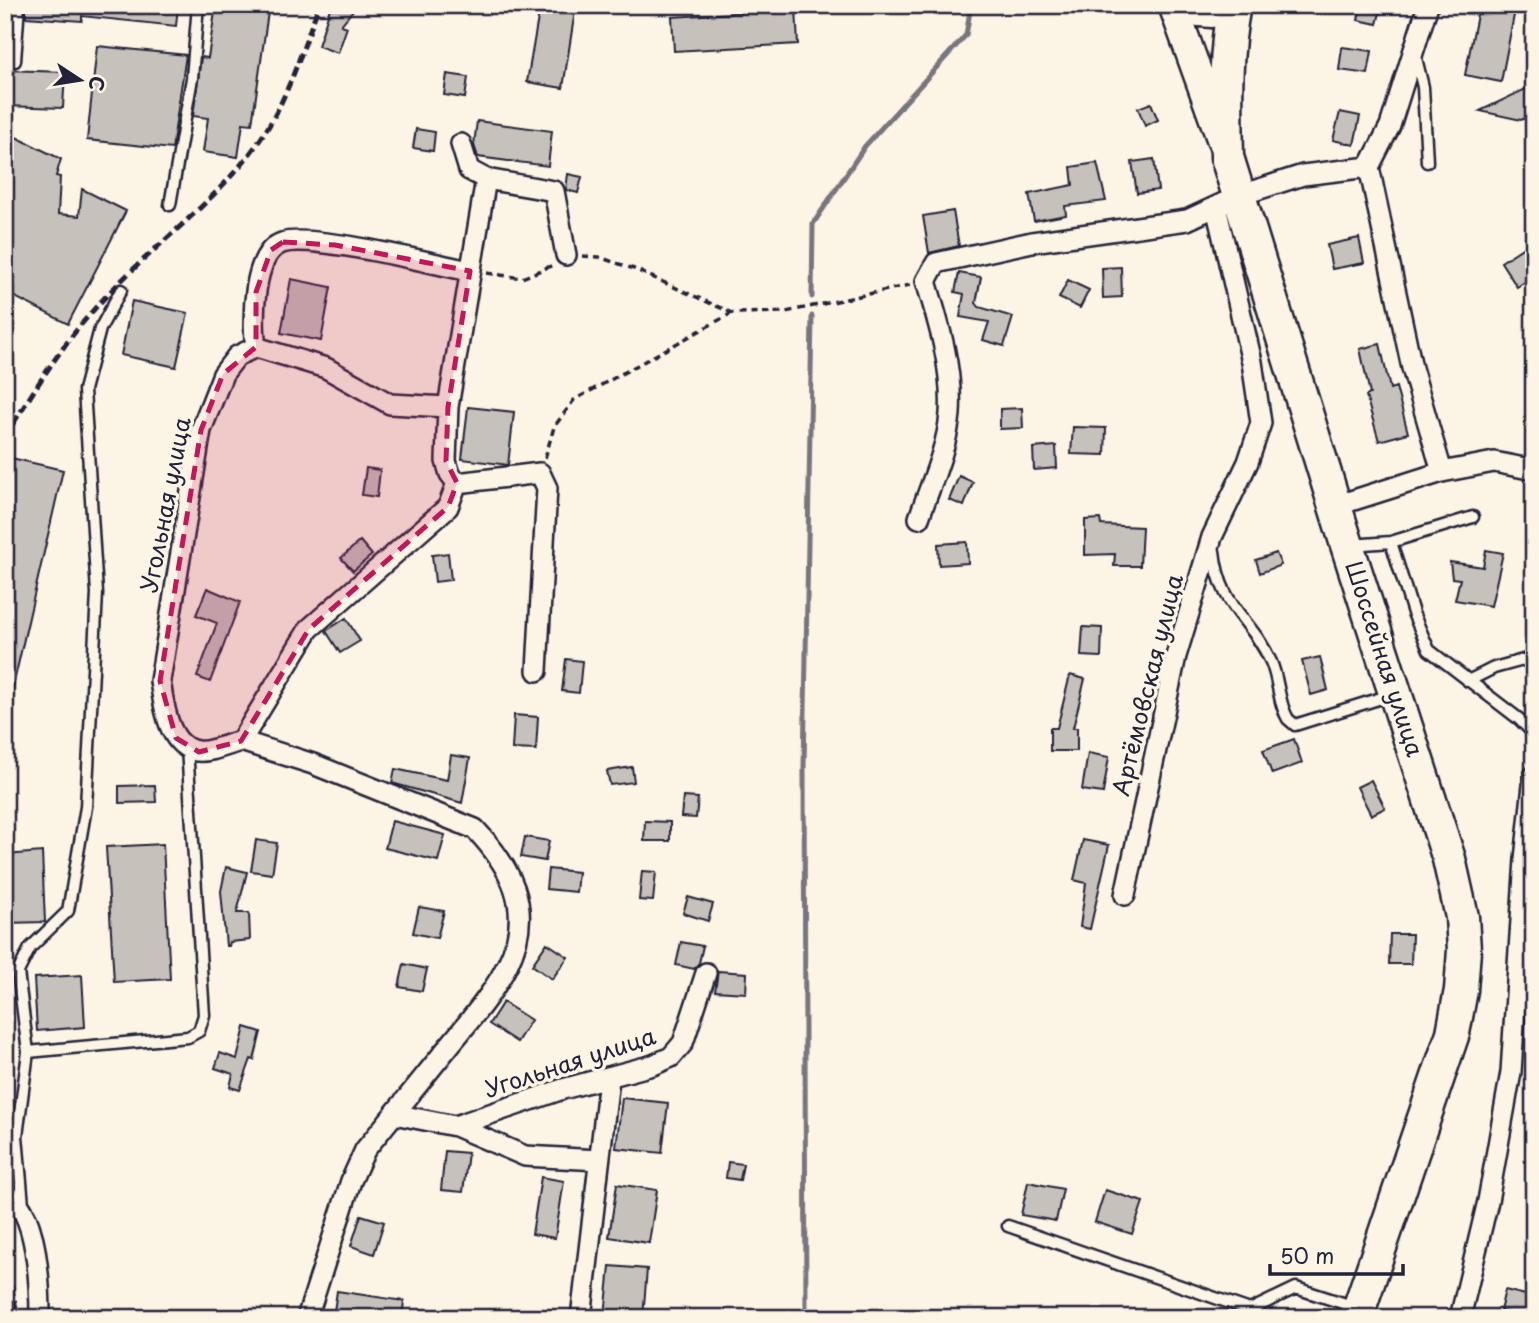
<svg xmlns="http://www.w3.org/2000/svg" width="1539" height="1323" font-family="'Playpen Sans',sans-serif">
  <rect width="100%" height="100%" fill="#fcf5e5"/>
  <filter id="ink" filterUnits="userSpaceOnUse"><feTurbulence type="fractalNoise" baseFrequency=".0143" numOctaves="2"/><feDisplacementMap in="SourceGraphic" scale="14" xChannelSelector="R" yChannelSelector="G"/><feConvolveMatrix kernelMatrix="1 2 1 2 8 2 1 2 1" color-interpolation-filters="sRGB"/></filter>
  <g filter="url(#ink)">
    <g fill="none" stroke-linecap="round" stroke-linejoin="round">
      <path stroke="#78757e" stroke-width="5" d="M 812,297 L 813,224 L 865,146 L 966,35 L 971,5
        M 806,1318 L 804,767 L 812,316"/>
    </g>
    <path fill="#c6c1bb" stroke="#22223b" stroke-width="2" d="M 26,5 L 178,5 L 176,26 L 82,16 L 82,21 L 26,17 Z
      M 216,5 L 269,5 L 252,124 L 243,123 L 238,157 L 203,152 L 208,118 L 193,116 L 201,57 L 208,58 Z
      M 331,5 L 357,5 L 341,25 L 347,27 L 338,53 L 318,46 Z
      M 1361,5 L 1382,5 L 1377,24 L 1358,20 Z
      M 1479,5 L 1516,5 L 1501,82 L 1465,75 Z
      M 540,6 L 575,11 L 563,88 L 527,82 Z
      M 796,9 L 798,44 L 674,51 L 672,17 Z
      M 97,46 L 186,55 L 172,149 L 87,140 Z
      M 1342,47 L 1372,51 L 1368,74 L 1339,70 Z
      M 5,70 L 65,72 L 63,108 L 5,106 Z
      M 447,74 L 468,77 L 465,98 L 444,95 Z
      M 1534,85 L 1534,114 L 1521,120 L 1480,111 Z
      M 1151,103 L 1158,120 L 1145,126 L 1138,108 Z
      M 1340,112 L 1360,116 L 1354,145 L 1333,140 Z
      M 477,121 L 552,131 L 548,166 L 478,157 L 474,145 Z
      M 416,129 L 435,132 L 433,151 L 413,148 Z
      M 16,137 L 61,159 L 56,176 L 60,177 L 58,214 L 79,216 L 82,189 L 126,211 L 68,324 L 5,292 L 5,160 Z
      M 1154,159 L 1158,190 L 1137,193 L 1132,162 Z
      M 1097,163 L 1106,201 L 1065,206 L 1066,215 L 1034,221 L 1029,194 L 1073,185 L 1071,167 Z
      M 568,174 L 582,177 L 578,193 L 566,190 Z
      M 953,211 L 959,246 L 929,253 L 923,216 Z
      M 1359,238 L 1364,263 L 1332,269 L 1327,245 Z
      M 1524,247 L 1534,263 L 1534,276 L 1517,287 L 1501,262 Z
      M 1121,267 L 1122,297 L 1103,298 L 1102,268 Z
      M 959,273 L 981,277 L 976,303 L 979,307 L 1013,317 L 1004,346 L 983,340 L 989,322 L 960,317 L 964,294 L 955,292 Z
      M 291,279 L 331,287 L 321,341 L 281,333 Z
      M 1068,280 L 1089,290 L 1080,308 L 1059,298 Z
      M 132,301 L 188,313 L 176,367 L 121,355 Z
      M 1380,344 L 1390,389 L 1396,387 L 1408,433 L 1379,441 L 1366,396 L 1370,394 L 1360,349 Z
      M 468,407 L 514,412 L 508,465 L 462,459 Z
      M 1022,408 L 1023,428 L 1000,429 L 1000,409 Z
      M 1073,427 L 1106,428 L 1105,455 L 1071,454 Z
      M 1056,446 L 1057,468 L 1034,470 L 1033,448 Z
      M 7,457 L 63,470 L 11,695 L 5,694 Z
      M 366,468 L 380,470 L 377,497 L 362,495 Z
      M 959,476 L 973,482 L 964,506 L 949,500 Z
      M 1100,519 L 1101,525 L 1142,527 L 1140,566 L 1114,566 L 1115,554 L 1085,555 L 1085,520 Z
      M 360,541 L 372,555 L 353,571 L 341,558 Z
      M 967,542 L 968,563 L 939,565 L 938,544 Z
      M 1486,550 L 1503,553 L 1491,606 L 1455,600 L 1460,579 L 1452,578 L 1450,562 L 1483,567 Z
      M 448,553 L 451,580 L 435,582 L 432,555 Z
      M 1276,553 L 1281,565 L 1260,573 L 1256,560 Z
      M 207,588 L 240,602 L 210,682 L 197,677 L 217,623 L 196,615 Z
      M 346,618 L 360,641 L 340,653 L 326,631 Z
      M 1083,627 L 1102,628 L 1101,657 L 1081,656 Z
      M 1320,657 L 1328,690 L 1311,695 L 1302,661 Z
      M 566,659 L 582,661 L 579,693 L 562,691 Z
      M 1070,675 L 1085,679 L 1073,728 L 1077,728 L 1077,751 L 1050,751 L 1050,728 L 1057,728 Z
      M 514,715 L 538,717 L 536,750 L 512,749 Z
      M 1294,739 L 1302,763 L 1272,774 L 1263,750 Z
      M 1088,753 L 1109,757 L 1103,793 L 1082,790 Z
      M 451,755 L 470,758 L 462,803 L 392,783 L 395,769 L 447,780 Z
      M 632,767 L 634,782 L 610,785 L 607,771 Z
      M 1371,780 L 1385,808 L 1371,815 L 1357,787 Z
      M 155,785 L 156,802 L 119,803 L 119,786 Z
      M 683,797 L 698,798 L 696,818 L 681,817 Z
      M 392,821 L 445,835 L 438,861 L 385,848 Z
      M 645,821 L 670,822 L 670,841 L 644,841 Z
      M 525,837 L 549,841 L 545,861 L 521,857 Z
      M 256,840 L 277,843 L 272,874 L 251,871 Z
      M 1083,840 L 1109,845 L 1090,929 L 1080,927 L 1086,883 L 1074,880 Z
      M 163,844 L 170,979 L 114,982 L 106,847 Z
      M 42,852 L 45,922 L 5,923 L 5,855 Z
      M 226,867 L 247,872 L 237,913 L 249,913 L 250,940 L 230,942 L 229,946 L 226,946 L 221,891 Z
      M 548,869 L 578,872 L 576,892 L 546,889 Z
      M 642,871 L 656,872 L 653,901 L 639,900 Z
      M 688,897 L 713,904 L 708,921 L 683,913 Z
      M 419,907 L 444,911 L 437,938 L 413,933 Z
      M 1390,934 L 1412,934 L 1411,964 L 1389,964 Z
      M 681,942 L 703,946 L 699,963 L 694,969 L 676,965 Z
      M 547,943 L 568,957 L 552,979 L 532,965 Z
      M 404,964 L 427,969 L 422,991 L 399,987 Z
      M 718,971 L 747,973 L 746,993 L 715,991 Z
      M 82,975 L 85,1027 L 37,1031 L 34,978 Z
      M 503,1002 L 531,1020 L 517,1042 L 489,1024 Z
      M 245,1027 L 261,1032 L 254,1060 L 251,1059 L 240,1090 L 230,1087 L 233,1074 L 215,1068 L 220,1053 L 237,1059 Z
      M 622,1098 L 668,1103 L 662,1153 L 616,1148 Z
      M 445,1151 L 468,1153 L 463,1192 L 441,1190 Z
      M 728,1162 L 743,1164 L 740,1180 L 726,1178 Z
      M 541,1177 L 564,1181 L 555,1238 L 532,1234 Z
      M 1028,1182 L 1063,1189 L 1056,1221 L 1021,1215 Z
      M 617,1184 L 657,1190 L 649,1243 L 609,1237 Z
      M 1105,1190 L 1143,1202 L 1132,1234 L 1095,1222 Z
      M 361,1215 L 384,1222 L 374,1254 L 351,1246 Z
      M 610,1266 L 647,1269 L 643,1318 L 605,1316 Z
      M 1505,1290 L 1534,1297 L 1530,1317 L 1500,1311 Z
      M 337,1291 L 404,1301 L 402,1318 L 333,1318 Z"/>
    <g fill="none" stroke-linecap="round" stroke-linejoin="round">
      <defs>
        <path id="lane" d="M 1415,54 L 1423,87 L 1427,162
          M 15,61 L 19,5
          M 170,205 L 192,78 L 198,5
          M 1391,542 L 1413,613 L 1429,650 L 1519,719 L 1534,734
          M 1351,545 L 1391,542 L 1473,517
          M 1214,551 C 1220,609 1251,617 1271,662 C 1279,680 1278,703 1288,719 L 1295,725 L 1391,695
          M 1468,681 L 1494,668 L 1534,657
          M 28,1052 L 188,1037 L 199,1031 L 204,1015 L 187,748
          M 23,1205 L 17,1136 L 28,1052 L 18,972 L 30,948 L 68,911 L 86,807 L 97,593 L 84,390 L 100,329 L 121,290
          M 1008,1226 L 1250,1310 L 1296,1288 L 1355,1307"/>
        <path id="street" d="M 461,144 L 469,170 L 486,179 L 554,191 L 566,255
          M 1369,167 L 1412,368 L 1442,472
          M 256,347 C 252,322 252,253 282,243 C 311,233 434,264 470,271
          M 448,407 L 390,404 L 326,368 L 256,347 L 237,356 L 223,374 L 201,430 L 160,681 C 164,705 168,747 197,751 C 209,753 229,744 241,741 L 309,629 L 448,507 L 457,483 L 540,473 L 547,488 L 537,671
          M 457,483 L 450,474 L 446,461 L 448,407 L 486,179
          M 1335,506 L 1442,472 L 1494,462 L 1534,470
          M 919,518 C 930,486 947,449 950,414 C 953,369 939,324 926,281 L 936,263 L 1032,242 L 1187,220 L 1241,195 L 1303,175 L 1369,167 L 1390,126 L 1428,5
          M 241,741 L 313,764 L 475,829 C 557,915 512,970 449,1046 C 421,1081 393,1115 365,1150 L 351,1181 L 307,1318
          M 1125,895 L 1176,656 L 1212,537 L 1248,462 L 1261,423 L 1252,362 L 1216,207
          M 394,1114 L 455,1126 L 563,1089 L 653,1065 L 671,1057 L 683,1043 L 706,973
          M 455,1126 L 525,1156 L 599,1160
          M 5,1196 C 38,1202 40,1291 40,1318
          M 581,1318 L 609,1079
          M 1460,1318 L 1488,1201 L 1511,1072 L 1525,859 L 1534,776"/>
        <path id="secondary" d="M 1173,5 L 1223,144
          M 1175,10 L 1212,13 L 1234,7"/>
        <path id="primary" d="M 1234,5 C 1224,55 1226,106 1227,157 L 1347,545 L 1449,859 L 1462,917 L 1464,950 L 1461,990 L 1453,1033 L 1356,1318"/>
      </defs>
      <use href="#lane" stroke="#22223b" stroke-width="15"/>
      <use href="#street" stroke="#22223b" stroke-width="24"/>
      <use href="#secondary" stroke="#22223b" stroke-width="33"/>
      <use href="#primary" stroke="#22223b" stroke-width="37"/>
      <path stroke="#22223b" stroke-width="3.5" stroke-dasharray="7 5" stroke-linecap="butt" d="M 582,256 L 599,257 L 634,269 L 732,313 L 786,312 L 910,285
        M 487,273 L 522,278 L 553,265
        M 545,458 L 554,427 L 574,400 L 732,313"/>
      <use href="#lane" stroke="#fcf5e5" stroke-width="10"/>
      <use href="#street" stroke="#fcf5e5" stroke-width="19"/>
      <use href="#secondary" stroke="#fcf5e5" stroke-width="28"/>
      <use href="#primary" stroke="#fcf5e5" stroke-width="32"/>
      <path stroke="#22223b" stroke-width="5" stroke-dasharray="10 5" stroke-linecap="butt" d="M 5,437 C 31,395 57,352 90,314 C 146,248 226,199 270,124 C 291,87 304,45 319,5
        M 5,1256 L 18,1318"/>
    </g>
  </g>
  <path fill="#c2185b" fill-opacity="0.2" stroke="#c2185b" stroke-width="5" stroke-dasharray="14 9" stroke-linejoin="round" d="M 283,242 L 335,245 L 470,271 L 448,407 L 446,461 L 457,483 L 448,507 L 309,629 L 241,741 L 199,752 L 176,738 L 160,681 L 201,430 L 223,374 L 256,347 L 256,292 L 271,250 Z"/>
  <g text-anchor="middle" stroke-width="7" stroke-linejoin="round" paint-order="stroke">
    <g font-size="23" fill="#22223b" stroke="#fcf5e5">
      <text transform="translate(166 505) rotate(-79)" y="8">Угольная улица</text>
      <text transform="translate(1384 659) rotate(72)" y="8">Шоссейная улица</text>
      <text transform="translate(1148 685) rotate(-76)" y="8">Артёмовская улица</text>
      <text transform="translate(570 1063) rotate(-18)" y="8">Угольная улица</text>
    </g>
  </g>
  <rect width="1539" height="1323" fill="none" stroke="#fcf5e5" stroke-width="28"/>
  <rect x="14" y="14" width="1511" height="1295" fill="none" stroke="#22223b" stroke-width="2.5" filter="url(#ink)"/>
  <g transform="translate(80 80) rotate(102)" stroke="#fcf5e5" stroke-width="5" paint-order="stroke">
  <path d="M0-5L12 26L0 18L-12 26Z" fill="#22223b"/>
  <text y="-10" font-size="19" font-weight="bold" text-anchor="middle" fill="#22223b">С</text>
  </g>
  <path d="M1270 1264v10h133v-10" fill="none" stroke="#22223b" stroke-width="3.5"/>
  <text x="1280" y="1264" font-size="21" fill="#22223b" stroke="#fcf5e5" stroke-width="5" paint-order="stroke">50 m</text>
</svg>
